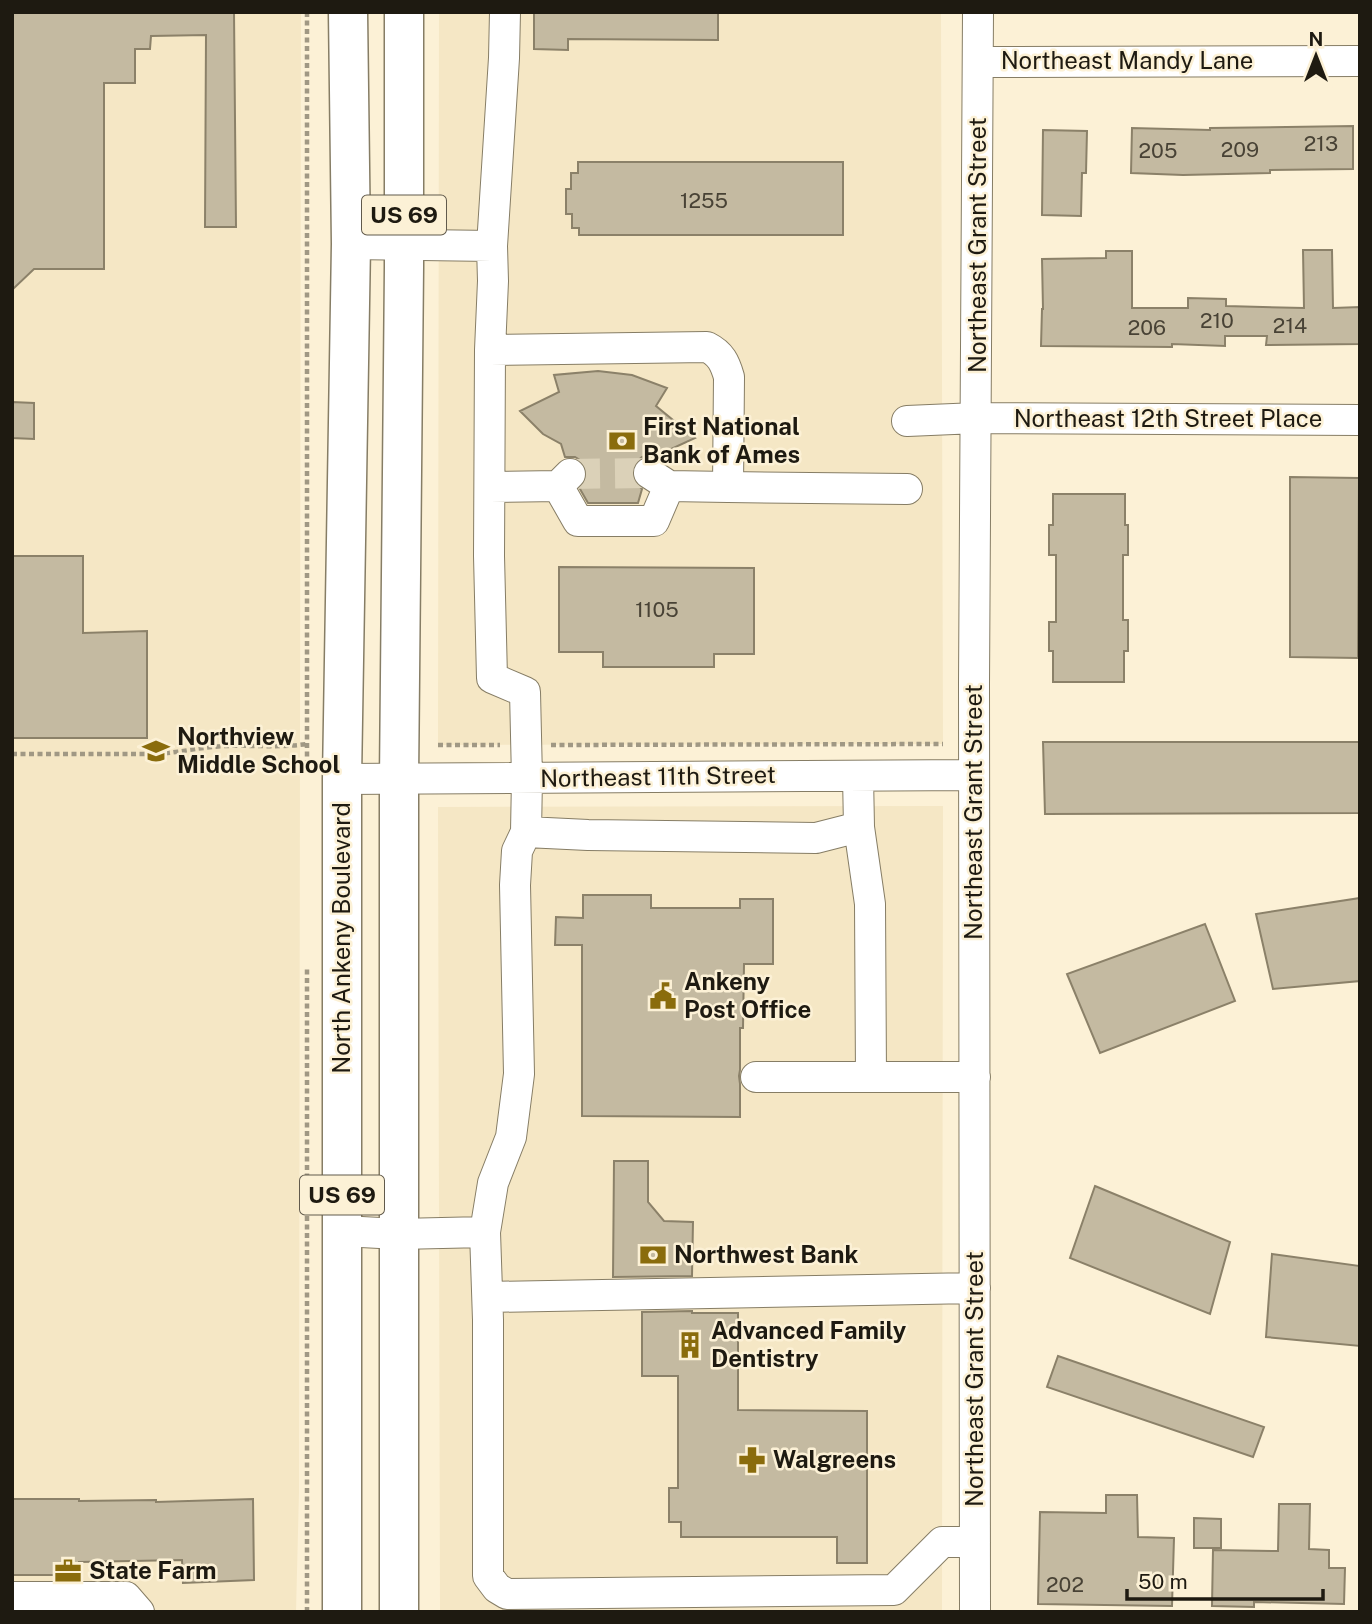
<svg xmlns="http://www.w3.org/2000/svg" width="1372" height="1624" font-family="'Public Sans',sans-serif">
  <rect width="100%" height="100%" fill="#fcf1d6"/>
  <path fill="#f5e7c5" d="M 12,12 L 301,12 L 299,1492 L 296,1612 L 12,1612 Z
    M 439,12 L 941,12 L 943,744 L 438,745 Z
    M 943,806 L 942,1612 L 440,1612 L 438,807 Z"/>
  <path fill="#c4baa1" stroke="#8b8169" stroke-width="2" d="M 12,12 L 234,12 L 236,227 L 205,227 L 206,35 L 151,36 L 150,49 L 135,49 L 135,83 L 104,83 L 104,269 L 34,269 L 12,290 Z
    M 534,12 L 718,12 L 718,40 L 568,39 L 568,50 L 534,49 Z
    M 1353,126 L 1353,169 L 1270,170 L 1270,173 L 1183,175 L 1131,173 L 1132,128 L 1210,130 L 1210,128 Z
    M 1043,130 L 1087,131 L 1086,173 L 1082,173 L 1081,216 L 1042,215 Z
    M 578,162 L 843,162 L 843,235 L 579,235 L 579,228 L 572,228 L 572,214 L 566,214 L 566,189 L 571,189 L 571,173 L 578,173 Z
    M 1303,250 L 1332,250 L 1333,308 L 1360,307 L 1360,344 L 1266,345 L 1267,336 L 1225,336 L 1225,346 L 1172,344 L 1172,347 L 1041,346 L 1042,309 L 1043,309 L 1042,259 L 1106,258 L 1106,251 L 1132,251 L 1132,308 L 1188,308 L 1188,298 L 1226,299 L 1226,306 L 1304,308 Z
    M 598,371 L 632,375 L 667,388 L 656,406 L 695,438 L 654,457 L 649,456 L 642,457 L 635,463 L 632,471 L 633,480 L 642,489 L 638,503 L 588,503 L 580,489 L 587,478 L 587,469 L 583,462 L 575,457 L 565,457 L 561,444 L 543,434 L 520,411 L 559,392 L 554,375 Z
    M 12,402 L 34,403 L 34,439 L 12,438 Z
    M 1290,477 L 1359,478 L 1358,658 L 1290,657 Z
    M 1053,494 L 1125,494 L 1125,525 L 1128,525 L 1128,555 L 1123,555 L 1123,620 L 1128,620 L 1128,651 L 1124,651 L 1124,682 L 1053,682 L 1053,651 L 1049,651 L 1049,622 L 1056,622 L 1056,555 L 1049,555 L 1049,525 L 1053,525 Z
    M 12,556 L 83,556 L 83,633 L 147,631 L 147,738 L 12,738 Z
    M 559,567 L 754,568 L 754,654 L 714,654 L 714,667 L 603,667 L 603,652 L 559,652 Z
    M 1043,742 L 1360,742 L 1360,813 L 1045,814 Z
    M 583,895 L 651,895 L 651,908 L 740,908 L 740,899 L 773,899 L 773,964 L 744,964 L 743,1028 L 740,1028 L 740,1070 L 739,1076 L 740,1084 L 740,1117 L 582,1116 L 582,945 L 555,945 L 556,917 L 583,918 Z
    M 1360,898 L 1360,981 L 1273,989 L 1256,914 Z
    M 1205,924 L 1235,1001 L 1100,1053 L 1067,974 Z
    M 614,1161 L 648,1161 L 648,1202 L 664,1221 L 693,1222 L 692,1276 L 613,1277 Z
    M 1095,1186 L 1230,1242 L 1210,1314 L 1070,1258 Z
    M 1272,1254 L 1360,1266 L 1360,1346 L 1266,1337 Z
    M 692,1311 L 692,1313 L 738,1313 L 738,1410 L 867,1411 L 867,1563 L 837,1563 L 837,1537 L 681,1537 L 681,1522 L 669,1522 L 669,1488 L 678,1488 L 678,1376 L 642,1376 L 642,1312 Z
    M 1058,1356 L 1264,1427 L 1253,1457 L 1047,1387 Z
    M 1106,1495 L 1137,1495 L 1138,1537 L 1174,1538 L 1172,1606 L 1038,1604 L 1040,1512 L 1106,1513 Z
    M 12,1499 L 79,1499 L 79,1501 L 156,1500 L 156,1502 L 253,1499 L 254,1580 L 183,1583 L 182,1560 L 79,1562 L 79,1575 L 12,1575 Z
    M 1279,1504 L 1310,1504 L 1309,1549 L 1329,1550 L 1329,1568 L 1345,1568 L 1344,1604 L 1254,1602 L 1254,1607 L 1212,1606 L 1213,1550 L 1278,1551 Z
    M 1194,1518 L 1221,1519 L 1221,1548 L 1194,1548 Z"/>
  <g fill="none" stroke-linecap="round" stroke-linejoin="round">
    <path stroke="#dbd1b8" stroke-width="30" stroke-dasharray="30 15" stroke-linecap="butt" d="M 570,474 L 649,473"/>
    <defs>
      <path id="minor" d="M 978,62 L 1360,61
        M 351,244 L 492,246
        M 490,350 L 707,347 C 721,354 725,363 729,377 L 728,487 L 907,489
        M 907,421 L 977,418 L 1360,420
        M 649,473 L 669,486 L 728,487
        M 558,486 L 578,521 L 654,521 L 669,486
        M 490,487 L 558,486 L 570,474
        M 858,776 L 859,827 L 870,904 L 871,1077
        M 342,779 L 974,775
        M 526,832 L 588,835 L 816,838 L 859,827
        M 756,1077 L 975,1077
        M 342,1231 L 399,1234 L 485,1232 L 488,1320 L 488,1576 L 497,1588 L 507,1594 L 894,1590 L 942,1542 L 975,1542
        M 485,1232 L 493,1183 L 511,1137 L 519,1074 L 515,885 L 517,851 L 526,832 L 527,778 L 525,692 L 492,678 L 489,556 L 490,350 L 493,281 L 492,246 L 504,58 L 505,12
        M 488,1297 L 975,1288
        M 12,1597 L 126,1597 L 139,1612
        M 975,1612 L 974,685 L 978,12"/>
      <path id="major" d="M 342,1612 L 342,779 L 351,244 L 348,12
        M 399,1612 L 399,780 L 404,267 L 404,12"/>
    </defs>
    <use href="#minor" stroke="#867d65" stroke-width="32"/>
    <use href="#major" stroke="#867d65" stroke-width="41"/>
    <path stroke="#a09884" stroke-width="4.5" stroke-dasharray="5 3.5" stroke-linecap="butt" d="M 307,12 L 307,767
      M 438,745 L 500,745
      M 551,745 L 943,744
      M 12,754 L 159,754 C 181,752 202,747 225,746 C 252,745 280,748 307,744
      M 307,1612 L 307,969"/>
    <use href="#minor" stroke="#fff" stroke-width="30"/>
    <use href="#major" stroke="#fff" stroke-width="38"/>
  </g>
  <defs>
    <symbol id="bank-bare" viewBox="-9 -9 18 18"><path d="M-6-4H6V4H-6ZM0-2.3a2.3 2.3 0 1 0 0 4.6a2.3 2.3 0 1 0 0-4.6Z" fill="#8a6c0c" stroke="#fcf1d6" stroke-width="2.5" paint-order="stroke"/></symbol>
    <symbol id="school-bare" viewBox="-9 -9 18 18"><path d="M0-5L7-2L0 1L-7-2ZM-4 1L0 2.5L4 1V4Q0 6-4 4Z" fill="#8a6c0c" stroke="#fcf1d6" stroke-width="2.5" paint-order="stroke"/></symbol>
    <symbol id="civic-bare" viewBox="-9 -9 18 18"><path d="M-.6-6.5H3V-4.5H.6V-3L4-1V1h2V6H-6V1h2V-1L-.6-3ZM-1.2 2.5V6h2.4V2.5Z" fill="#8a6c0c" stroke="#fcf1d6" stroke-width="2.5" paint-order="stroke"/></symbol>
    <symbol id="building-bare" viewBox="-9 -9 18 18"><path d="M-4-6H4V6H1V3H-1V6H-4ZM-2.5-4.3h1.7v1.8h-1.7ZM.8-4.3h1.7v1.8H.8ZM-2.5-1h1.7V.8h-1.7ZM.8-1h1.7V.8H.8Z" fill="#8a6c0c" stroke="#fcf1d6" stroke-width="2.5" paint-order="stroke"/></symbol>
    <symbol id="pharmacy-bare" viewBox="-9 -9 18 18"><path d="M-2-6h4v4h4v4h-4v4h-4v-4h-4v-4h4Z" fill="#8a6c0c" stroke="#fcf1d6" stroke-width="2.5" paint-order="stroke"/></symbol>
    <symbol id="office-bare" viewBox="-9 -9 18 18"><path d="M-6-3h4V-5.5h4V-3h4V5H-6ZM-1-4.5V-3h2v-1.5ZM-6 0V1H6V0Z" fill="#8a6c0c" stroke="#fcf1d6" stroke-width="2.5" paint-order="stroke"/></symbol>
  </defs>
  <g fill-rule="evenodd">
    <use href="#bank-bare" x="603" y="422" width="38" height="38"/>
    <use href="#school-bare" x="137" y="732" width="38" height="38"/>
    <use href="#civic-bare" x="644" y="977" width="38" height="38"/>
    <use href="#bank-bare" x="634" y="1236" width="38" height="38"/>
    <use href="#building-bare" x="671" y="1326" width="38" height="38"/>
    <use href="#pharmacy-bare" x="733" y="1441" width="38" height="38"/>
    <use href="#office-bare" x="49" y="1552" width="38" height="38"/>
  </g>
  <g text-anchor="middle" stroke-width="5" stroke-linejoin="round" paint-order="stroke">
    <g font-size="21" fill="#484235">
      <text x="1321" y="151">213</text>
      <text x="1240" y="157">209</text>
      <text x="1158" y="158">205</text>
      <text x="704" y="208">1255</text>
      <text x="1217" y="328">210</text>
      <text x="1290" y="333">214</text>
      <text x="1147" y="335">206</text>
      <text x="657" y="617">1105</text>
      <text x="1065" y="1592">202</text>
    </g>
    <g fill="#fcf1d6" stroke="#615a4c" stroke-width="2">
      <rect x="362" y="195.5" width="84" height="39" rx="5"/>
      <rect x="300" y="1175.5" width="84" height="39" rx="5"/>
    </g>
    <g font-size="23" font-weight="bold" fill="#1e1a11">
      <text x="404" y="223">US 69</text>
      <text x="342" y="1203">US 69</text>
    </g>
    <g font-size="24" fill="#1e1a11" stroke="#fcf1d6">
      <text x="1127" y="69">Northeast Mandy Lane</text>
      <text transform="translate(978 245) rotate(-90)" y="8">Northeast Grant Street</text>
      <text x="1168" y="427">Northeast 12th Street Place</text>
      <text transform="translate(658 777) rotate(-1)" y="8">Northeast 11th Street</text>
      <text transform="translate(974 812) rotate(-90)" y="8">Northeast Grant Street</text>
      <text transform="translate(342 938) rotate(-90)" y="8">North Ankeny Boulevard</text>
      <text transform="translate(975 1379) rotate(-90)" y="8">Northeast Grant Street</text>
    </g>
    <g font-size="24" font-weight="bold" fill="#1e1a11" stroke="#fcf1d6" text-anchor="start">
      <text x="643" y="435">First National<tspan x="643" dy="28">Bank of Ames</tspan></text>
      <text x="177" y="745">Northview<tspan x="177" dy="28">Middle School</tspan></text>
      <text x="684" y="990">Ankeny<tspan x="684" dy="28">Post Office</tspan></text>
      <text x="674" y="1263">Northwest Bank</text>
      <text x="711" y="1339">Advanced Family<tspan x="711" dy="28">Dentistry</tspan></text>
      <text x="773" y="1468">Walgreens</text>
      <text x="89" y="1579">State Farm</text>
    </g>
  </g>
  <rect width="1372" height="1624" fill="none" stroke="#1e1a11" stroke-width="28"/>
  <g transform="translate(1316 56)" stroke="#fcf1d6" stroke-width="5" paint-order="stroke">
  <path d="M0-5L12 26L0 18L-12 26Z" fill="#1e1a11"/>
  <text y="-10" font-size="19" font-weight="bold" text-anchor="middle" fill="#1e1a11">N</text>
  </g>
  <path d="M1127 1589v10h196v-10" fill="none" stroke="#1e1a11" stroke-width="3.5"/>
  <text x="1138" y="1589" font-size="21" fill="#1e1a11" stroke="#fcf1d6" stroke-width="5" paint-order="stroke">50 m</text>
</svg>
